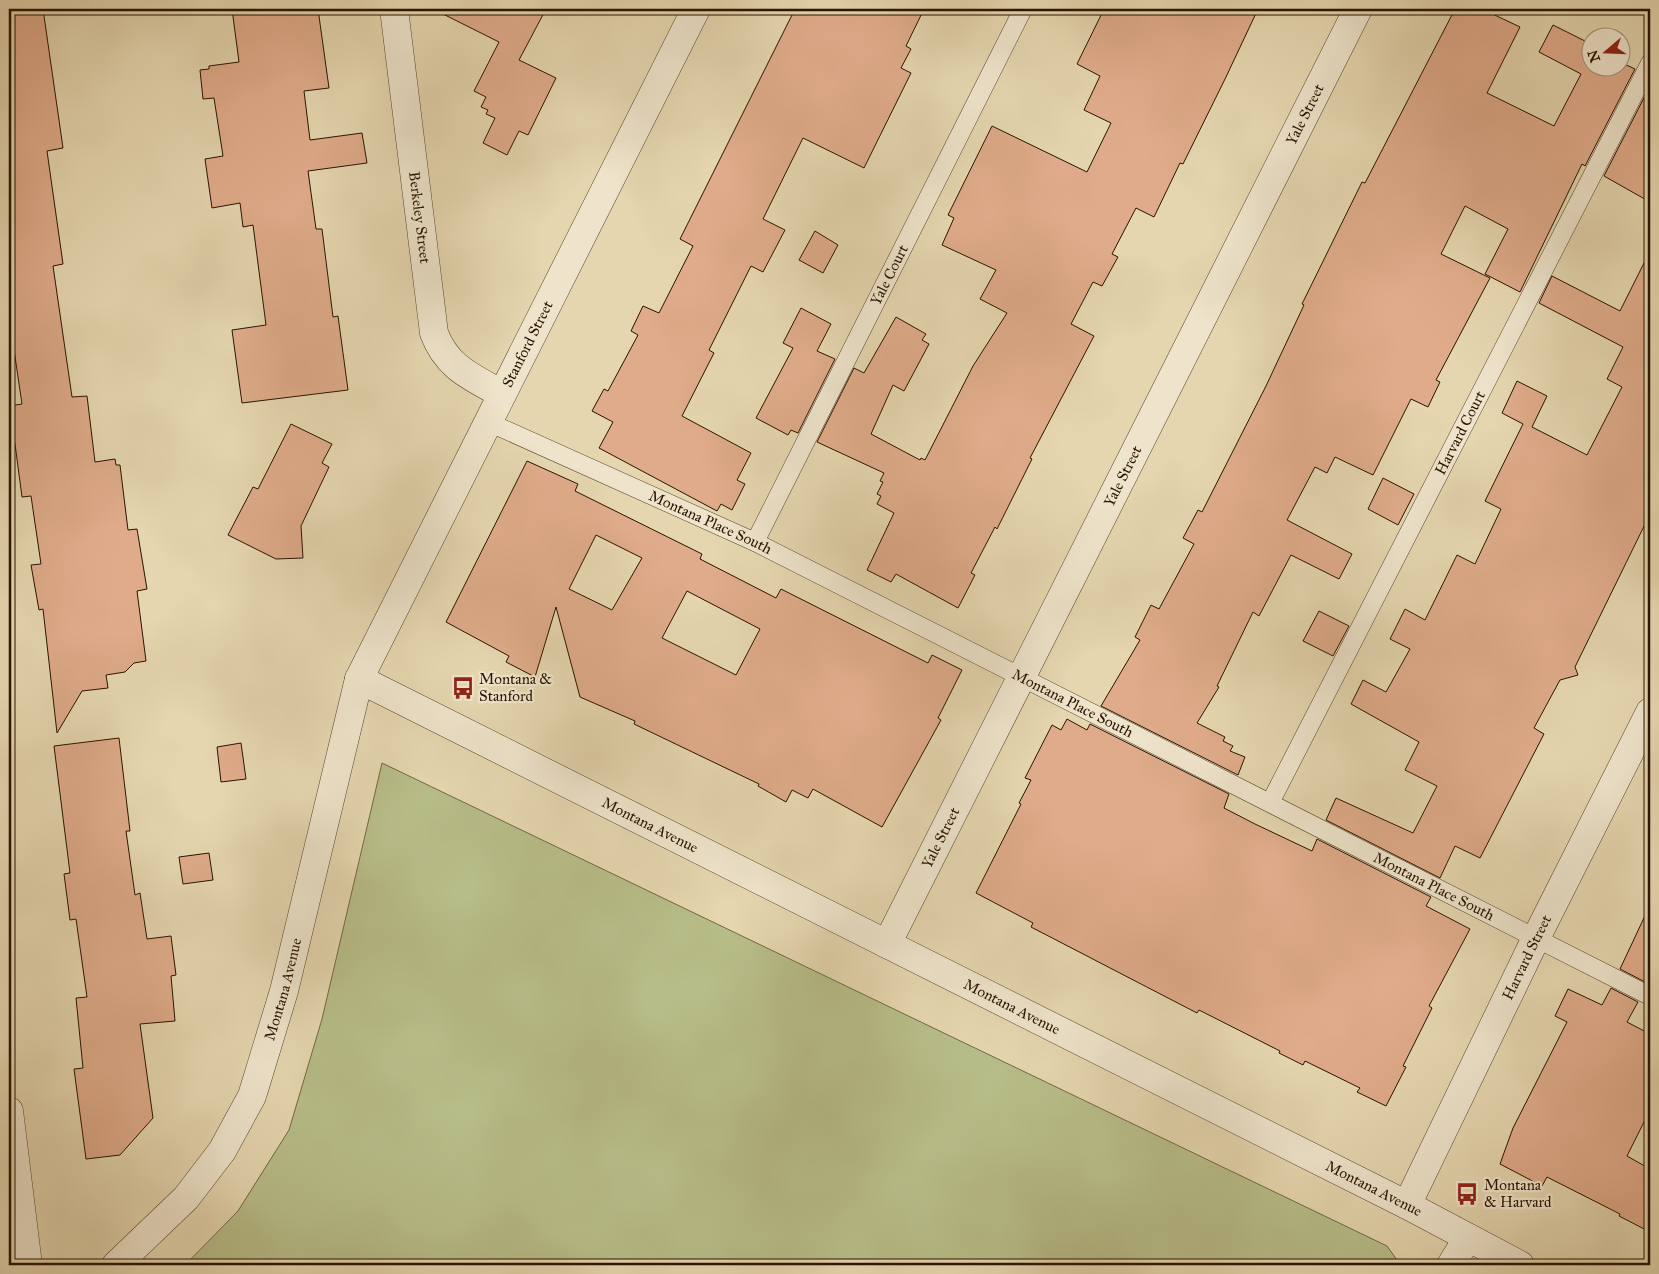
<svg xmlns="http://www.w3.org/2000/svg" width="1659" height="1274" font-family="'IM FELL Great Primer',serif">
  <rect width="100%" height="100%" fill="#e5d6af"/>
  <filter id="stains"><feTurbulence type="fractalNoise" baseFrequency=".004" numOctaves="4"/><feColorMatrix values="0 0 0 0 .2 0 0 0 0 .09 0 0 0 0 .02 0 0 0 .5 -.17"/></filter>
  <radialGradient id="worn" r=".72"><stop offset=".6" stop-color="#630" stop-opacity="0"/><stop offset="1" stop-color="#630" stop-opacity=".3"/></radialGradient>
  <path fill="#b7bd88" stroke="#706844" d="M 382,763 L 1387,1246 L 1397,1260 L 1397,1265 L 185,1265 L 238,1211 L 289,1130 L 322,1019 Z"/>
  <path fill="#dfab8a" stroke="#291300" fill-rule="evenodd" d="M 9,9 L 43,9 L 63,148 L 47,151 L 63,264 L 53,266 L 72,397 L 87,396 L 95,462 L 115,459 L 116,465 L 120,465 L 128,530 L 137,529 L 147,589 L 137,591 L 146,661 L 134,663 L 125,672 L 106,675 L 108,688 L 82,691 L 57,733 L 43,609 L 39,610 L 31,565 L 41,564 L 31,496 L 22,497 L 15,444 L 12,433 L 9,433 L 9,406 L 22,404 L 9,316 Z
    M 232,9 L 318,9 L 329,88 L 304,91 L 310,140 L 362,133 L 367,163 L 308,171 L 316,229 L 322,229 L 333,317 L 338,316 L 348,390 L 242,403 L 232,330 L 266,325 L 253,225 L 243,227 L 240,203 L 212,208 L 205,159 L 223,156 L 214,98 L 203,99 L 200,70 L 209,69 L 209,66 L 239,62 Z
    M 433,9 L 546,9 L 519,60 L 556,78 L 528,135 L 519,131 L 507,155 L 483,143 L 495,118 L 486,114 L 488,110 L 481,107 L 486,97 L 474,91 L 499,42 Z
    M 795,9 L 924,9 L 906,46 L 911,49 L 901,68 L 911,73 L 864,168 L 803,138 L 763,219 L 785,230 L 763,272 L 751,266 L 709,350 L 714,353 L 682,416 L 751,453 L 737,480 L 745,484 L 732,510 L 721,504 L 717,511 L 599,448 L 613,422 L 592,411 L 604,389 L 608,391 L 638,335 L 631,331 L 643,306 L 659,313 L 693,246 L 680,239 Z
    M 1104,9 L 1258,9 L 1226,77 L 1183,164 L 1180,163 L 1154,217 L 1136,208 L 1112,254 L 1118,257 L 1102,286 L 1093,282 L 1071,324 L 1094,336 L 1030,458 L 1032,459 L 997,529 L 995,527 L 971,573 L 975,575 L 958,608 L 896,574 L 891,582 L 867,570 L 894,513 L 877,504 L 881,496 L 877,494 L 883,482 L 880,481 L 884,473 L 817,442 L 854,368 L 864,373 L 896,317 L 926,334 L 922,340 L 929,344 L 904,391 L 893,385 L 871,434 L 920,460 L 921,458 L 925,460 L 973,366 L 1007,313 L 980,299 L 996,270 L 942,245 L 954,218 L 948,215 L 992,126 L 1087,172 L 1111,123 L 1084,110 L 1100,76 L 1077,64 Z
    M 1455,9 L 1482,9 L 1520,27 L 1487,93 L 1554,126 L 1581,74 L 1539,52 L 1553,25 L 1587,42 L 1585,45 L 1592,48 L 1592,68 L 1622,68 L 1622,63 L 1635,69 L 1585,166 L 1582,164 L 1520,292 L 1485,274 L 1508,229 L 1465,206 L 1441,254 L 1490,278 L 1436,380 L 1440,382 L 1428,407 L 1411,399 L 1373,475 L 1335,457 L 1327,473 L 1315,467 L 1287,520 L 1352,554 L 1339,579 L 1291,555 L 1259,616 L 1253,612 L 1217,686 L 1219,687 L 1197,723 L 1225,737 L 1223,741 L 1233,746 L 1230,751 L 1245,757 L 1238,775 L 1101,706 L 1140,640 L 1135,637 L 1151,605 L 1159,609 L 1194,544 L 1183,538 L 1198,510 L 1202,512 L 1266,386 L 1304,305 L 1302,304 L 1362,182 L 1365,183 Z
    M 1650,86 L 1650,202 L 1604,176 Z
    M 815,231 L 838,245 L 823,273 L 799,260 Z
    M 1650,251 L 1650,514 L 1575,667 L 1578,675 L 1560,680 L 1534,728 L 1544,734 L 1480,858 L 1455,846 L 1440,878 L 1326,820 L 1336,798 L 1413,833 L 1437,786 L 1405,770 L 1419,742 L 1351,704 L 1363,680 L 1386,692 L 1410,649 L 1390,639 L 1405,609 L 1425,620 L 1457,555 L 1475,564 L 1501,509 L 1485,501 L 1523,424 L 1502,413 L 1517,381 L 1547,396 L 1532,427 L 1587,455 L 1622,387 L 1607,379 L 1623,347 L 1539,303 L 1552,276 L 1620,311 Z
    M 801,308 L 831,324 L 817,351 L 835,359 L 798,433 L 791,430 L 788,435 L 756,418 L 793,348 L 783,343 Z
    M 291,424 L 332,444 L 322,463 L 329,467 L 301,526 L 303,558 L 276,559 L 228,535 L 253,487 L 258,489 Z
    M 527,461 L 578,484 L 575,491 L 702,554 L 700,559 L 776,598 L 781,589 L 928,663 L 932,655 L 962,670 L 938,718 L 941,720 L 882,827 L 813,789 L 808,798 L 792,790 L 786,802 L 758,786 L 759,784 L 634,724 L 635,721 L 580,697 L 556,607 L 535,677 L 506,662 L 509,656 L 446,622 ZM 596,535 L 642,558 L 612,610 L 569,589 ZM 687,591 L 760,629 L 736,675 L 662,638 Z
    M 1383,478 L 1414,494 L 1398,525 L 1368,509 Z
    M 1319,611 L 1349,626 L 1333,656 L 1303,641 Z
    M 1067,719 L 1087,730 L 1090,724 L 1229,794 L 1224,808 L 1255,824 L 1312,851 L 1317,839 L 1431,897 L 1426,906 L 1470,929 L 1429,1006 L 1432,1008 L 1403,1066 L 1406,1067 L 1386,1106 L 1357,1092 L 1360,1088 L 1305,1061 L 1303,1065 L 1279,1053 L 1280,1051 L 1199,1010 L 1197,1013 L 1031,927 L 1033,923 L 976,893 L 1021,804 L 1019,803 L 1031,780 L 1025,778 L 1052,725 L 1061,730 Z
    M 119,738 L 130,831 L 126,831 L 135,895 L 140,893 L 147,939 L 171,936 L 176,975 L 171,976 L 175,1021 L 140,1024 L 153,1118 L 120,1155 L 86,1159 L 74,1069 L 83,1068 L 76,998 L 87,997 L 76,919 L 70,920 L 64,874 L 70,873 L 54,746 Z
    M 241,743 L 246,779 L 221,782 L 217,747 Z
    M 209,853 L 213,880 L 183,884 L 179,857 Z
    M 1650,905 L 1650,977 L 1647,983 L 1620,969 Z
    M 1611,988 L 1638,1002 L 1627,1022 L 1650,1034 L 1650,1110 L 1627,1156 L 1650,1169 L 1650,1232 L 1619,1216 L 1620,1214 L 1547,1177 L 1542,1186 L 1500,1164 L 1513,1128 L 1567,1022 L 1555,1016 L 1568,989 L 1602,1005 Z"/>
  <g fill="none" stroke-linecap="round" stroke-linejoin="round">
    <defs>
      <g id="service">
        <path id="s1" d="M 488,422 L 755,542 L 1650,996"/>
        <path id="s2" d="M 755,542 L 1023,9"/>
        <path id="s3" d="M 1270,803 L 1650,63"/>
      </g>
      <g id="minor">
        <path id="s4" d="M 394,9 L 434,333 C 447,368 472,377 502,394"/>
        <path id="s5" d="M 359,679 L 696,9"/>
        <path id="s6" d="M 887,944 L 1358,9"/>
        <path d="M 9,1111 L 28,1265"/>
        <path id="s7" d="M 1407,1205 L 1536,938 L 1650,712"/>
        <path d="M 1451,1265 L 1467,1239"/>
      </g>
      <g id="tertiary">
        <path id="s8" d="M 116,1265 L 186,1198 L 222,1151 L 252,1096 L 284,991 L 359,679 L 1407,1205 L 1520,1265"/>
      </g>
    </defs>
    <use href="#service" stroke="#58442c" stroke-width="19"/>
    <use href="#minor" stroke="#58442c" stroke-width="29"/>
    <use href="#tertiary" stroke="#58442c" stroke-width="29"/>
    <use href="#service" stroke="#eee4cb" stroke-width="18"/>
    <use href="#minor" stroke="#eee4cb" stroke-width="28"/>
    <use href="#tertiary" stroke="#eee4cb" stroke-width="28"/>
  </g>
  <defs>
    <symbol id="bus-bare" viewBox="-9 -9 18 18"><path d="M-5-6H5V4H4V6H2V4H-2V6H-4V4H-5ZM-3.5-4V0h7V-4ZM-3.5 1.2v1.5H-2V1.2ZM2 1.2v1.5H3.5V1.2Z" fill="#8f2418" stroke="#eee4cb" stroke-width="2.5" paint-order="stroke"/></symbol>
  </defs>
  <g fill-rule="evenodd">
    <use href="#bus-bare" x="447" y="672" width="32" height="32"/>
    <use href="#bus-bare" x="1451" y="1178" width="32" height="32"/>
  </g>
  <g text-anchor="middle" stroke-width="4.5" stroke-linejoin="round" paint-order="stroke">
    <g font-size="15" fill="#291300" stroke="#eee4cb">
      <text dy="5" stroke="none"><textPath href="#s6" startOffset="929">Yale Street</textPath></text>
      <text dy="5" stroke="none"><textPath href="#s4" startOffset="210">Berkeley Street</textPath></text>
      <text dy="5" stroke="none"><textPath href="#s2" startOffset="299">Yale Court</textPath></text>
      <text dy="5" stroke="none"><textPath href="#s5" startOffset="375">Stanford Street</textPath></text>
      <text dy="5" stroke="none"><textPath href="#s3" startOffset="416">Harvard Court</textPath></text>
      <text dy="5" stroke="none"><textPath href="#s6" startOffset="524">Yale Street</textPath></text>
      <text dy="5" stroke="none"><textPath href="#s1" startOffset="244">Montana Place South</textPath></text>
      <text dy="5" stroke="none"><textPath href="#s1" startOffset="649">Montana Place South</textPath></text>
      <text dy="5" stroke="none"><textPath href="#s8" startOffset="975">Montana Avenue</textPath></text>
      <text dy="5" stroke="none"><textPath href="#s6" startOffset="119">Yale Street</textPath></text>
      <text dy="5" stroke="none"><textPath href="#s1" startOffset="1054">Montana Place South</textPath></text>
      <text dy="5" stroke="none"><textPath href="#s7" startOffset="275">Harvard Street</textPath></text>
      <text dy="5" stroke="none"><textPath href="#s8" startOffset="330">Montana Avenue</textPath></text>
      <text dy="5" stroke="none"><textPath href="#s8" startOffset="1380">Montana Avenue</textPath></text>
      <text dy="5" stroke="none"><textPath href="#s8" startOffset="1785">Montana Avenue</textPath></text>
    </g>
    <g font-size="15" fill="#291300" stroke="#eee4cb" text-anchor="start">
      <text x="479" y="684">Montana &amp;<tspan x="479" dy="17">Stanford</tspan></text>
      <text x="1484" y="1190">Montana<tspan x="1484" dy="17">&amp; Harvard</tspan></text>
    </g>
  </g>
  <rect width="1659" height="1274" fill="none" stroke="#e5d6af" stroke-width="30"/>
  <rect x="10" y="10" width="1639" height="1254" fill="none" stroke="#291300" stroke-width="2.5"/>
  <rect x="15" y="15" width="1629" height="1244" fill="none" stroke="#291300"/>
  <g transform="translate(1606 52) rotate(251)"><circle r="24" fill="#eee4cb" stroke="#9f907a"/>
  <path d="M0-4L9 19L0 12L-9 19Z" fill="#8f2418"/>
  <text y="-8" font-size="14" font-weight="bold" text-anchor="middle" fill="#291300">N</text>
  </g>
  <rect width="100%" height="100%" filter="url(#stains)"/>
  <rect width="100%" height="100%" fill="url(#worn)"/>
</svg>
